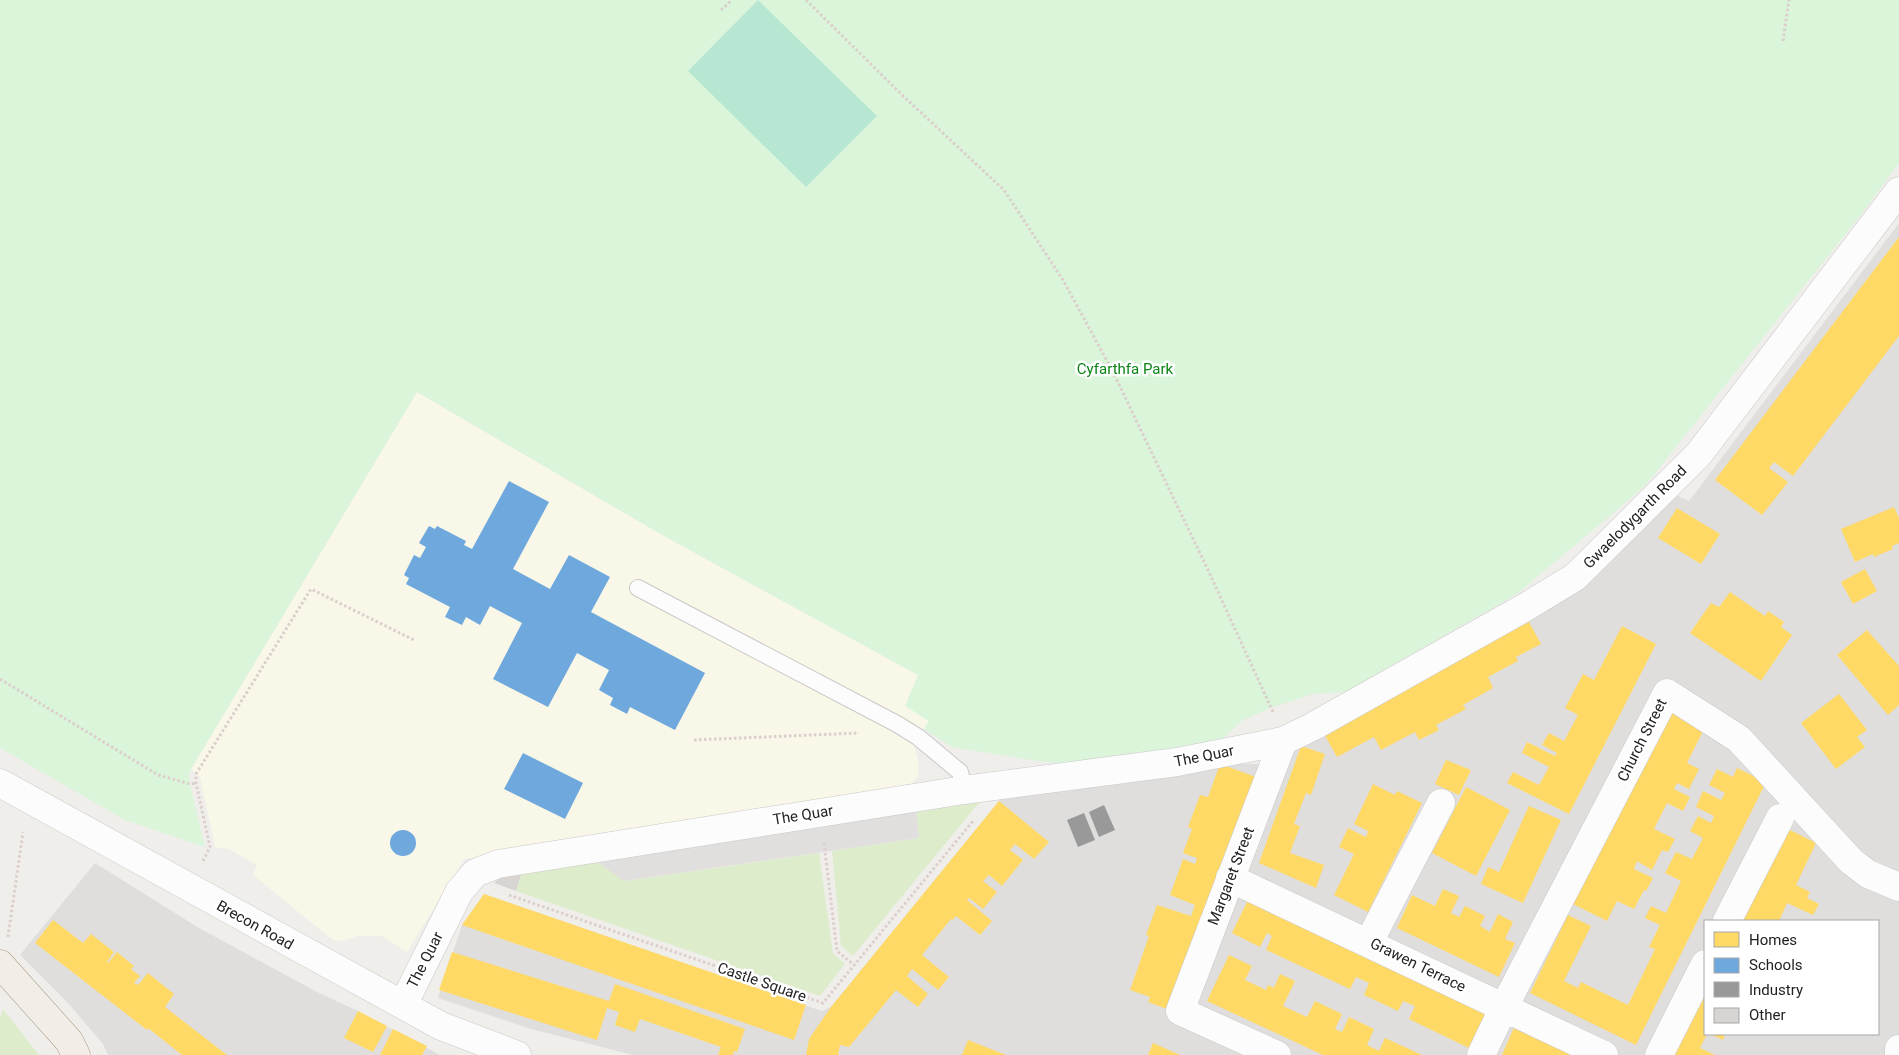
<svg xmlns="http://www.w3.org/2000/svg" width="1899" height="1055" font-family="Roboto,sans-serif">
  <rect width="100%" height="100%" fill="#f0eeeb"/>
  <path fill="#dfdedc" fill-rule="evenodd" d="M 1899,223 L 1899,1055 L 633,1055 L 531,1029 L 438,998 L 462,925 L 484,894 L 822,1011 L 831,1007 L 999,801 L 998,797 L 1216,763 L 1263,764 L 1676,495 L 1689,501 ZM 1705,921 L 1878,921 L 1878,1034 L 1705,1034 Z
    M 95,863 L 199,928 L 317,992 L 358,1011 L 440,1055 L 108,1055 L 103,1044 L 68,1003 L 20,955 Z"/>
  <path fill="#f8f7e8" d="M 417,392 L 664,536 L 918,675 L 930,721 L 914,745 L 918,759 L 918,775 L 907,790 L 464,859 L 407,952 L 382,936 L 357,936 L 344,941 L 333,940 L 253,875 L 257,865 L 229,849 L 215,847 L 200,777 L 191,769 Z"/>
  <path fill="#ddeccb" d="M 982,799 L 853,956 L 841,946 L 832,851 L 919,838 L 916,809 Z
    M 819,853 L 833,953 L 845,964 L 820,996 L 516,891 L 523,869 L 589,856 L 625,881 Z
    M 3,1009 L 39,1055 L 0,1055 L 0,1018 Z"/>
  <path fill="#daf5da" d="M 0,0 L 1899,0 L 1899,163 L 1863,212 L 1645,486 L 1517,594 L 1345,692 L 1312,694 L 1271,708 L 1243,720 L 1221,740 L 1069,764 L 1038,761 L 952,747 L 924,729 L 929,721 L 905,706 L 918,675 L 664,536 L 417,392 L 191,769 L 189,775 L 190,784 L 205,847 L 125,820 L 0,748 Z"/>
  <path fill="#b7e6d2" d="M 758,0 L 877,116 L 806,187 L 688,71 Z"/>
  <path fill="#e0dfde" d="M 916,809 L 919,838 L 624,881 L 589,856 Z"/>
  <path fill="#ffd966" d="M 1899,237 L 1899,336 L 1793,476 L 1774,462 L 1769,468 L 1788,482 L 1762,515 L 1715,480 Z
    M 1894,507 L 1899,518 L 1899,543 L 1892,546 L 1893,549 L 1874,557 L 1873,554 L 1855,562 L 1841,529 Z
    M 1677,508 L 1720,534 L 1701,564 L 1658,538 Z
    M 1865,569 L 1877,591 L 1853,604 L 1841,582 Z
    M 1730,592 L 1765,616 L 1768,611 L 1784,622 L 1781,627 L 1792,635 L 1761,681 L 1690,633 L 1711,603 L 1719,607 Z
    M 1529,622 L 1541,644 L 1516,657 L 1518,661 L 1488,677 L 1493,688 L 1463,705 L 1466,709 L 1436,725 L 1439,730 L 1419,740 L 1415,732 L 1381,750 L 1374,737 L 1337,757 L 1323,732 Z
    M 1622,626 L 1656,644 L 1569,814 L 1507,783 L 1513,772 L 1539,785 L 1549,767 L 1522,753 L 1527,742 L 1555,756 L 1557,753 L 1542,745 L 1549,733 L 1564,741 L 1578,715 L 1565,708 L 1583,674 L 1594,680 Z
    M 1867,630 L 1899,666 L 1899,705 L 1888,715 L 1837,655 Z
    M 1839,694 L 1867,730 L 1857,737 L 1865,747 L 1836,769 L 1801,723 Z
    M 1673,707 L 1707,723 L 1687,763 L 1699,769 L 1689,789 L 1677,783 L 1674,789 L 1690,797 L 1683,811 L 1667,803 L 1654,829 L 1675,839 L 1668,852 L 1662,850 L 1652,870 L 1637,861 L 1634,869 L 1653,878 L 1646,891 L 1644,890 L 1634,909 L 1617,901 L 1607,921 L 1573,904 Z
    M 1301,746 L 1325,754 L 1311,795 L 1306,793 L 1294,824 L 1300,826 L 1290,853 L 1324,865 L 1316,888 L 1259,863 Z
    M 1446,760 L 1471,770 L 1459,795 L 1435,784 Z
    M 1220,764 L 1259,778 L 1175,1012 L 1148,1002 L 1150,997 L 1130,990 L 1149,936 L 1146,935 L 1157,905 L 1191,916 L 1195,905 L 1170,895 L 1183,859 L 1195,864 L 1197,858 L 1183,853 L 1192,829 L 1188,827 L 1200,795 L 1208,797 Z
    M 1737,768 L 1766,782 L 1636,1045 L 1530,993 L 1568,915 L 1591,926 L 1564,981 L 1578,988 L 1581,982 L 1628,1005 L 1655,949 L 1649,947 L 1660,925 L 1645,918 L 1651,906 L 1666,913 L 1681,881 L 1665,873 L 1676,852 L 1692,859 L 1703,838 L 1690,831 L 1698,816 L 1711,823 L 1714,816 L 1696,807 L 1703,791 L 1721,800 L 1725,793 L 1709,785 L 1717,769 L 1733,777 Z
    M 1373,784 L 1395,795 L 1397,791 L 1422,803 L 1368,912 L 1334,895 L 1354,854 L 1339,847 L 1348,828 L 1366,837 L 1368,831 L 1354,824 Z
    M 1466,787 L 1510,810 L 1476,876 L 1432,853 Z
    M 999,801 L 1049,842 L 1034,859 L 1015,844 L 1010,850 L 1023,860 L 1002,886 L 989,875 L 983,881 L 997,892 L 983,909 L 969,898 L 967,900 L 992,921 L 980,935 L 956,916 L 953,920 L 951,919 L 922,955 L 949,977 L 938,990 L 912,969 L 907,976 L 928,994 L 918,1007 L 896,990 L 849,1047 L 840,1045 L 838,1055 L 806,1055 L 809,1039 L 831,1007 Z
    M 1529,806 L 1561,820 L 1523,903 L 1481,884 L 1488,867 L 1499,872 Z
    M 1782,826 L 1816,843 L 1796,885 L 1810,892 L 1807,898 L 1819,904 L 1813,915 L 1787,903 L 1779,921 L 1737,921 Z
    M 1443,889 L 1459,896 L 1451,913 L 1459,917 L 1465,906 L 1485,916 L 1480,926 L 1490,932 L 1498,914 L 1513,922 L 1505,939 L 1515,943 L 1499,977 L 1397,928 L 1412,895 L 1435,906 Z
    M 484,894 L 806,1005 L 794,1040 L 462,925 Z
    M 1249,898 L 1489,1010 L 1471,1049 L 1409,1019 L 1415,1006 L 1403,1001 L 1398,1011 L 1364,995 L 1369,983 L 1356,977 L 1350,989 L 1266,950 L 1272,936 L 1267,933 L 1260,947 L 1232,933 Z
    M 53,920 L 83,943 L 91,934 L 114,952 L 107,962 L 108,963 L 117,952 L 134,966 L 131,969 L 140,976 L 134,983 L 138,985 L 148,973 L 174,994 L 165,1007 L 227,1055 L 182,1055 L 148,1028 L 147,1030 L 35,943 Z
    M 452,952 L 609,1001 L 615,984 L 745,1029 L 737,1052 L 734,1051 L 733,1055 L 718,1055 L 721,1047 L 640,1019 L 635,1032 L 615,1025 L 619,1012 L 607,1008 L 597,1040 L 439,990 Z
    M 1229,955 L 1252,966 L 1245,980 L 1266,990 L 1268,985 L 1274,988 L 1280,974 L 1295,981 L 1283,1006 L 1307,1017 L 1315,1001 L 1342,1014 L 1335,1029 L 1342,1032 L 1349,1017 L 1374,1029 L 1367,1045 L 1379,1051 L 1385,1038 L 1422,1055 L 1323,1055 L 1207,1001 Z
    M 1705,981 L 1705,1034 L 1707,1034 L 1700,1048 L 1715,1055 L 1670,1055 Z
    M 358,1011 L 387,1026 L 373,1052 L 344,1038 Z
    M 1516,1023 L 1582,1055 L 1502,1055 Z
    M 393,1029 L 427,1046 L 422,1055 L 380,1055 Z
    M 1710,1034 L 1725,1034 L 1723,1040 Z
    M 968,1040 L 1006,1055 L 962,1055 Z
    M 1153,1043 L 1180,1055 L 1148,1055 Z"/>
  <path fill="#6fa8dc" d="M 509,481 L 549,502 L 513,569 L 550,589 L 569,555 L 610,577 L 591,612 L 705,673 L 675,730 L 630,707 L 627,714 L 610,705 L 613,698 L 599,690 L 609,670 L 577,653 L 548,707 L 493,679 L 522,623 L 490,606 L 480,625 L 466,617 L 462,625 L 445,617 L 450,607 L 406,584 L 409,578 L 404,575 L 414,555 L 420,558 L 426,547 L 419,543 L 429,526 L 435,529 L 437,526 L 466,541 L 464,545 L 472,549 Z
    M 523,753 L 583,783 L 565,819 L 504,789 Z
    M390 843a13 13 0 1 1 26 0a13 13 0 1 1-26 0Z"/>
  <path fill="#999" d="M 1104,805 L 1115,830 L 1099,837 L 1089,812 Z
    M 1084,813 L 1095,840 L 1078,847 L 1067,820 Z"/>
  <path fill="#d7d4d2" d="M 523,869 L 516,891 L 494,883 L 503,875 Z"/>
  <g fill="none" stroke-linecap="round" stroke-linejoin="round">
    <defs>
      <path id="lane" d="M 638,588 L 897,724 L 918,737 L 960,772 L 964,790"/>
      <path id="street" d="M 0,783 L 441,1026 L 517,1055
        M 1230,878 L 1604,1055
        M 1727,921 L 1780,818
        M 1369,942 L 1441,803
        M 403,1005 L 459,892 L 475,873 L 498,864 L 964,790 L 1177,762 L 1283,741 L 1312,727 L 1524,608 L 1575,577 L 1698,455 L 1899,191
        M 1277,1055 L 1180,1011 L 1283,741
        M 1481,1055 L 1504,1007 L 1667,693 L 1739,739 L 1851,861 L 1868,874 L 1899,887
        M 1659,1055 L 1705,964
        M 1899,1055 L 1899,1049"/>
      <path id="primary" d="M 0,964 L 69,1041 L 76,1055"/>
    </defs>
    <use href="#lane" stroke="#c9c8c7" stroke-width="18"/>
    <use href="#street" stroke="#c9c8c7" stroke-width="29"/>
    <use href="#primary" stroke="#a79c86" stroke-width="29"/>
    <path stroke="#dccecd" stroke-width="3" stroke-dasharray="2.5 2.5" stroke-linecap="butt" d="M 806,0 L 901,94 L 1004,190 L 1063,280 L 1113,372 L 1208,570 L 1273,712
      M 721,10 L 732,0
      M 1783,41 L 1789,0
      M 0,679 L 158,775 L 190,784 L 196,783
      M 694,740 L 859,733
      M 824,843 L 837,951 L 854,965
      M 203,861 L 210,847 L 196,783 L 196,774 L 311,589 L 414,640
      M 509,895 L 823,1003 L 973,821
      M 8,937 L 23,832"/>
    <use href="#lane" stroke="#fdfcfc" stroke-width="16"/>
    <use href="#street" stroke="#fdfcfc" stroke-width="28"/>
    <use href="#primary" stroke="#f3ede7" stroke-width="28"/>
  </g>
  <g text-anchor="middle" stroke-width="5" stroke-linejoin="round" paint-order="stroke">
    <g font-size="15" fill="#0c8416" stroke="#fff">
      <text x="1125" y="374">Cyfarthfa Park</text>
    </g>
    <g font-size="15" fill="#222" stroke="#fff">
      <text transform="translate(1635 517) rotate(-45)" y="5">Gwaelodygarth Road</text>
      <text transform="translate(1642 740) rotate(-63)" y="5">Church Street</text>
      <text transform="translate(1204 756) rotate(-11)" y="5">The Quar</text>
      <text transform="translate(803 815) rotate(-9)" y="5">The Quar</text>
      <text transform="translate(1231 876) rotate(-69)" y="5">Margaret Street</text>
      <text transform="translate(255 925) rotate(29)" y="5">Brecon Road</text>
      <text transform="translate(425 960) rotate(-63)" y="5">The Quar</text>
      <text transform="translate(1418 965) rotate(26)" y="5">Grawen Terrace</text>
      <text transform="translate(762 982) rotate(19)" y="5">Castle Square</text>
    </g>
  </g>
  <rect x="1704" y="920" width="175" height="115" fill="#ffffff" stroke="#a7a7a7"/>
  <rect x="1714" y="932" width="25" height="15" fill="#ffd966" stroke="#a7a7a7"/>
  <text x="1749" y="945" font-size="15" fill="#222222">Homes</text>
  <rect x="1714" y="958" width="25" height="15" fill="#6fa8dc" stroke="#a7a7a7"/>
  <text x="1749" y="970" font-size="15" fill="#222222">Schools</text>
  <rect x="1714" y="982" width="25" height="15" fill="#999999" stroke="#a7a7a7"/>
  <text x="1749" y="995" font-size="15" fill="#222222">Industry</text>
  <rect x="1714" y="1008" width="25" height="15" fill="#d7d4d2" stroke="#a7a7a7"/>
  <text x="1749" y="1020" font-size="15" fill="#222222">Other</text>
</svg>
